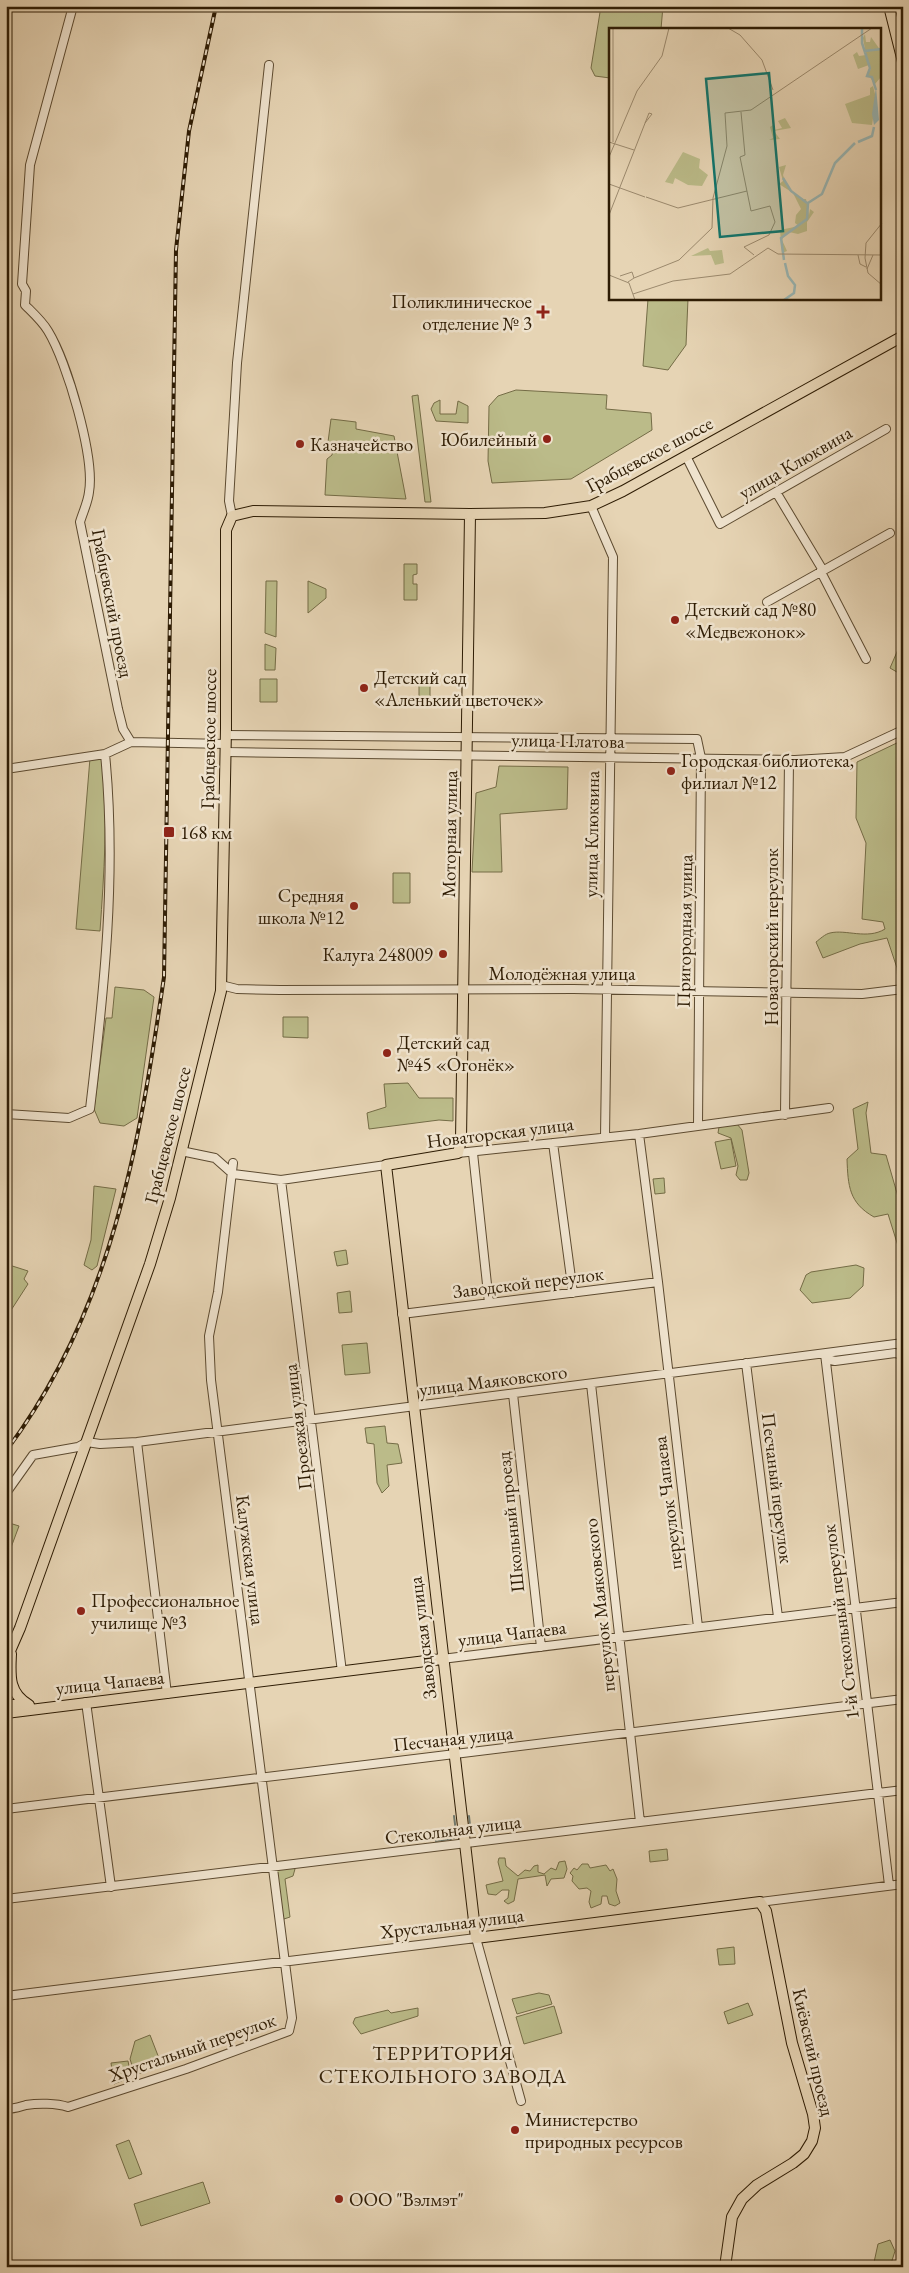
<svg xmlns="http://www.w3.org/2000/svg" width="909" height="2273" font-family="'EB Garamond',serif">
  <rect width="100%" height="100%" fill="#e6d4b4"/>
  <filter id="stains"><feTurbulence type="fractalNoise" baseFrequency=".004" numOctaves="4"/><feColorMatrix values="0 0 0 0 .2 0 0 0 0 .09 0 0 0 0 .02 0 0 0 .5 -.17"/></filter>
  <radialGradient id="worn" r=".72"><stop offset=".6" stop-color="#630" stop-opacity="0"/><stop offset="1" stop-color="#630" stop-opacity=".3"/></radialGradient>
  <path fill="#bbbb89" stroke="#746c46" d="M 601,6 L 663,6 L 661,29 L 610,29 L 610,78 L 595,76 L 591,68 Z
    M 648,299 L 688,299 L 686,345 L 668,370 L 643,366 Z
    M 516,390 L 607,395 L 606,409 L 651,413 L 652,430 L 571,479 L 492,483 L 488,461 L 489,406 L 498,396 Z
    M 418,395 L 431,502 L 425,502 L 412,396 Z
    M 440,400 L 440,414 L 456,414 L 458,401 L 468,406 L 468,423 L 436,421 L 431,409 L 434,403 Z
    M 331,419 L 356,422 L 356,429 L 394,436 L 406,499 L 325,495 L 327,459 L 332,455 L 333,450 L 328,442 Z
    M 404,564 L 417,564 L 417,574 L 413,575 L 413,584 L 417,584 L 417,600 L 404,600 Z
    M 266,581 L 277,581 L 276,637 L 265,633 Z
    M 308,581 L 326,589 L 326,598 L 308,613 Z
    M 903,638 L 903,672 L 902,675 L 890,668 Z
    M 265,644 L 276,648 L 275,670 L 265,670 Z
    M 260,679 L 277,679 L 277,702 L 260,702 Z
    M 419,683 L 430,683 L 430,700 L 419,700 Z
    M 901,741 L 903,983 L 898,983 L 897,968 L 887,938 L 860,944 L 823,958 L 816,942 C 820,939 825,934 830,933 C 846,929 867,940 885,929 L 883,922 L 862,919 L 866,843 L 856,818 L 857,762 Z
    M 90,758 L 103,758 C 108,816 104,874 100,931 L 76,929 Z
    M 499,766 L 568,767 L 567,809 L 500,814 L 502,872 L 472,872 L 476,793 L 496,787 Z
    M 393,873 L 410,873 L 410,903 L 393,903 Z
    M 115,987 L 144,990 L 154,997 L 137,1118 L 124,1126 L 100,1123 L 94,1109 L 106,1018 L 112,1018 Z
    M 283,1017 L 308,1017 L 308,1038 L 283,1037 Z
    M 408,1083 L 419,1098 L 453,1098 L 453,1121 L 439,1120 L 369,1129 L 367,1113 L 386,1107 L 384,1084 Z
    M 868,1102 L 866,1113 L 871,1153 L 886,1155 L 903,1214 L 903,1262 L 888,1214 L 874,1217 C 849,1203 848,1186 847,1159 L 858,1149 L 853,1109 Z
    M 737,1124 L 742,1130 L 749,1173 L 747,1180 L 740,1180 L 736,1175 L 738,1166 L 731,1138 L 718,1133 L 719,1127 Z
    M 731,1139 L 736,1166 L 721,1169 L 715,1142 Z
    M 664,1178 L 665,1193 L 655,1194 L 653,1179 Z
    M 94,1186 L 116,1189 L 97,1266 L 92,1270 L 84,1265 L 91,1240 Z
    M 346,1250 L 348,1264 L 337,1266 L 334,1252 Z
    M 6,1264 L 28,1271 L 24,1279 L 28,1284 L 6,1318 Z
    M 856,1265 L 864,1268 L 863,1286 L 850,1298 L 812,1303 L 800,1290 L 806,1275 L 811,1272 Z
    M 350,1291 L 352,1312 L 339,1313 L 337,1293 Z
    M 367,1343 L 370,1373 L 345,1375 L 342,1345 Z
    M 385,1426 L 387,1443 L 398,1444 L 402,1463 L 387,1465 L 389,1486 L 382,1493 L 377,1483 L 374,1444 L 367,1443 L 365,1428 Z
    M 6,1522 L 19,1526 L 6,1561 Z
    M 667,1849 L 668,1860 L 650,1862 L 649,1851 Z
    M 499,1858 L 505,1858 L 506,1866 L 518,1876 L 525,1870 L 530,1871 L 534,1866 L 538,1865 L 538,1872 L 544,1874 L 551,1868 L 556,1870 L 559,1862 L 565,1861 L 567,1869 L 564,1878 L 551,1879 L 547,1886 L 545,1875 L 518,1879 L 514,1901 L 508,1904 L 504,1901 L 508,1898 L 509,1890 L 502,1890 L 496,1895 L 488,1894 L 486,1885 L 503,1881 L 498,1862 Z
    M 582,1864 L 588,1864 L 590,1868 L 606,1865 L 610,1871 L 613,1869 L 617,1879 L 616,1891 L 620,1903 L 615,1906 L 609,1904 L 607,1896 L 602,1896 L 601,1904 L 591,1908 L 589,1902 L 591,1891 L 587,1888 L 579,1889 L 572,1881 L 573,1876 L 570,1873 L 574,1868 L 577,1870 Z
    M 291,1867 L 295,1869 L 293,1876 L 285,1879 L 290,1917 L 284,1919 L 279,1913 L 275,1873 L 278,1868 Z
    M 734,1947 L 735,1964 L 719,1965 L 717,1949 Z
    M 539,1993 L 549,1995 L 552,2004 L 517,2014 L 512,1999 Z
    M 748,2003 L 753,2015 L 728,2024 L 724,2012 Z
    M 554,2006 L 562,2033 L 524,2044 L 516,2017 Z
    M 418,2008 L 418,2016 L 361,2034 L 353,2023 L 355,2018 L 388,2010 L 391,2013 Z
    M 150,2035 L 162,2066 L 135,2075 L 130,2059 L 135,2041 Z
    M 128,2061 L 131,2077 L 114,2084 L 111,2063 Z
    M 129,2140 L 142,2174 L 129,2179 L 116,2145 Z
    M 203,2182 L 210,2203 L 141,2226 L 134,2204 Z
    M 890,2240 L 895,2251 L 890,2267 L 873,2267 L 878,2244 Z"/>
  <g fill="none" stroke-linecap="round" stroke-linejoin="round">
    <path stroke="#6e796f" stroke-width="2" d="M 454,1816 L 456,1832 L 454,1838
      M 469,1816 L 471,1835
      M 436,1841 L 451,1839"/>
    <defs>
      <path id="minor" d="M 73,6 L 30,165 L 22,284 L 26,291 L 25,305 C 33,313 42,321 48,331 C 67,362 95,457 89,492 C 88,502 83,512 80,522 L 118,709 L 123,729 L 131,742
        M 686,456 L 720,524 L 886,429
        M 776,492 L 821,567 L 821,572 L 866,659
        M 591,506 L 613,557 L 605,1137
        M 232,516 L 229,501 L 237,363 L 269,65
        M 767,602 L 890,533
        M 226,735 L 697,739 L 701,758 L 698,1125
        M 226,752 L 795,760 L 845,757 L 903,730
        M 6,769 L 105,754 L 131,742 L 226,744
        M 221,985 L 237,989 L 280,990 L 573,989 L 862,994 L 903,989
        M 6,1114 L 69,1118 L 90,1109 C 104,991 117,873 105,754
        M 785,1115 L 789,760
        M 639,1134 L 658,1282 L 698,1627
        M 553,1143 L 573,1293
        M 181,1151 L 215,1158 L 233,1174 L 281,1180 L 386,1165
        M 458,1153 L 639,1134 L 829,1108
        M 473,1153 L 489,1303
        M 281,1180 L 342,1672
        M 402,1314 L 658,1282
        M 825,1354 L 889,1885
        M 826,1359 L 835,1361 L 895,1353 L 902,1355 L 903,1362
        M 746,1363 L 778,1617
        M 591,1384 L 640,1822
        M 513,1394 L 541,1647
        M 137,1442 L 167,1694
        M 6,1493 L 33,1455 L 78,1447 L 87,1442 L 100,1444 L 137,1442 L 903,1343
        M 901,1602 L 903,1584
        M 442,1659 L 903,1602
        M 86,1702 L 111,1887
        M 6,1809 L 903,1699
        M 6,1899 L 903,1790
        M 760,1902 L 903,1884
        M 6,1996 L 476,1938 L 521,2101
        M 6,2109 C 14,2109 19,2107 26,2105 C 38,2103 56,2103 68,2107 L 186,2069 L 289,2031 L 292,2018 L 211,1380 L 209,1336 L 218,1292 L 233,1163"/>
      <path id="major" d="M 889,6 L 903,62
        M 470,514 L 461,1140 L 458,1153 L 386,1165 L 476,1938 L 760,1902 L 766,1911 L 792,2043 L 813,2114 L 815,2128 L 812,2141 L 804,2154 L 793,2163 L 757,2185 L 742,2199 L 732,2217 L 725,2267
        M 11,1654 C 10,1675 8,1693 29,1705
        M 6,1660 L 20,1628 L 150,1264 L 170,1198 L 221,991 L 226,728 L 226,530 L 232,516 L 253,511 L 470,514 L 545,513 L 591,506 L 623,491 L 903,336
        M 6,1705 L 26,1705
        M 6,1713 L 442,1659"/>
    </defs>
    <use href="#minor" stroke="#5c4a30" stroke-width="10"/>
    <use href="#major" stroke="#2e1c04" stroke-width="12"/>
    <use href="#minor" stroke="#efe3ce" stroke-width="8"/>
    <use href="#major" stroke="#e6d4b4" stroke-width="10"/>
    <defs>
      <path id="rail" d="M 6,1451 C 112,1310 139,1147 164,977 L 176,250 L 189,131 L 216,6"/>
    </defs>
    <use href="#rail" stroke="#2e1c04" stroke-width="4"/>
    <use href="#rail" stroke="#efe3ce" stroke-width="2" stroke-dasharray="5.5" stroke-linecap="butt"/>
  </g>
  <g fill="#8f2418" stroke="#efe3ce" stroke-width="2">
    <path d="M540.5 304.5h5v5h5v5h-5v5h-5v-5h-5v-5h5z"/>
    <circle cx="547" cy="439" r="5"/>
    <circle cx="300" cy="444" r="5"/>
    <circle cx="675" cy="620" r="5"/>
    <circle cx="364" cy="688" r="5"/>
    <circle cx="671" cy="771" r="5"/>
    <rect x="163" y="826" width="12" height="12" rx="2.5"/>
    <circle cx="354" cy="906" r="5"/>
    <circle cx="443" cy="954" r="5"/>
    <circle cx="387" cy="1053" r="5"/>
    <circle cx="81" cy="1611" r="5"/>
    <circle cx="515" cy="2130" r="5"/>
    <circle cx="339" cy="2199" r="5"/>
  </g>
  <g text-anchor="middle" stroke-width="5" stroke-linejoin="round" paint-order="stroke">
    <g font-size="19" fill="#2e1c04" stroke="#efe3ce" text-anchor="start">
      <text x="532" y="308" text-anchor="end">Поликлиническое<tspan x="532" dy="22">отделение № 3</tspan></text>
      <text x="537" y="446" text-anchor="end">Юбилейный</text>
      <text x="310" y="451">Казначейство</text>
      <text x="685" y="616">Детский сад №80<tspan x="685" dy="22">«Медвежонок»</tspan></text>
      <text x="374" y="684">Детский сад<tspan x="374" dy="22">«Аленький цветочек»</tspan></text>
      <text x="681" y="767">Городская библиотека,<tspan x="681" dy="22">филиал №12</tspan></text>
      <text x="180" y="839">168 км</text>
      <text x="344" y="902" text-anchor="end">Средняя<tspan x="344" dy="22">школа №12</tspan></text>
      <text x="433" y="961" text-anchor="end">Калуга 248009</text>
      <text x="397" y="1049">Детский сад<tspan x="397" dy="22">№45 «Огонёк»</tspan></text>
      <text x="91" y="1607">Профессиональное<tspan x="91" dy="22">училище №3</tspan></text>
      <text x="525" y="2126">Министерство<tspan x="525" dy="22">природных ресурсов</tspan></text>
      <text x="349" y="2206">ООО "Вэлмэт"</text>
    </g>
    <g font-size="19" fill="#2e1c04" stroke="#efe3ce">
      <text transform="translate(649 454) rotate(-28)" y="7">Грабцевское шоссе</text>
      <text transform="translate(795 462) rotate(-30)" y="7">улица Клюквина</text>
      <text transform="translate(113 603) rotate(79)" y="7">Грабцевский проезд</text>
      <text transform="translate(208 739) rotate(-89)" y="7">Грабцевское шоссе</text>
      <text transform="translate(568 740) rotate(1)" y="7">улица Платова</text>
      <text transform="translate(449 834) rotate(-89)" y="7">Моторная улица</text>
      <text transform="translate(591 834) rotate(-89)" y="7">улица Клюквина</text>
      <text transform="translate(684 931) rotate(-89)" y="7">Пригородная улица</text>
      <text transform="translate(771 937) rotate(-90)" y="7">Новаторский переулок</text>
      <text x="562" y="980">Молодёжная улица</text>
      <text transform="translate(500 1132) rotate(-7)" y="7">Новаторская улица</text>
      <text transform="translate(167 1135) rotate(-76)" y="7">Грабцевское шоссе</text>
      <text transform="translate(528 1282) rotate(-7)" y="7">Заводской переулок</text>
      <text transform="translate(493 1380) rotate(-7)" y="7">улица Маяковского</text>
      <text transform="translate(297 1427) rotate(-97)" y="7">Проезжая улица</text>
      <text transform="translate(778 1488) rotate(83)" y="7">Песчаный переулок</text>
      <text transform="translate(667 1503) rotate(-97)" y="7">переулок Чапаева</text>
      <text transform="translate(510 1522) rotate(-96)" y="7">Школьный проезд</text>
      <text transform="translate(251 1560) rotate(83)" y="7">Калужская улица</text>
      <text transform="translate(599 1605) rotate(-96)" y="7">переулок Маяковского</text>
      <text transform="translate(840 1622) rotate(-97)" y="7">1-й Стекольный переулок</text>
      <text transform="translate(512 1633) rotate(-7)" y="7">улица Чапаева</text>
      <text transform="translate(422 1638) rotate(-97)" y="7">Заводская улица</text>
      <text transform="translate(110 1682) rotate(-6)" y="7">улица Чапаева</text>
      <text transform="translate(453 1738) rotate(-6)" y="7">Песчаная улица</text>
      <text transform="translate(453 1829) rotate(-7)" y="7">Стекольная улица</text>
      <text transform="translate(452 1923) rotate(-7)" y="7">Хрустальная улица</text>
      <text transform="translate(192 2047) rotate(-19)" y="7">Хрустальный переулок</text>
      <text transform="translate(814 2052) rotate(77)" y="7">Киёвский проезд</text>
    </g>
    <g font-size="20" letter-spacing="1" fill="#2e1c04" stroke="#efe3ce">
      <text x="443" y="2060">ТЕРРИТОРИЯ<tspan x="443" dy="23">СТЕКОЛЬНОГО ЗАВОДА</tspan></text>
    </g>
  </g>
  <g transform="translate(609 28)">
    <rect width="272" height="272" fill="#e6d4b4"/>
    <path d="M 256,6 L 257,14 L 261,14 L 262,9 L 272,23 L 272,49 L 266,56 L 259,47 L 262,40 L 258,32 L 260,37 L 249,41 L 244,27 L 248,24 L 250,28 L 257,27 L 254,10 ZM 264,58 L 267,70 L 263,97 L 243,95 L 236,76 L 261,67 L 261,60 ZM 176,90 L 182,100 L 165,103 L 171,111 L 160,112 L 164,110 L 161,99 L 164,97 L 165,102 L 173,100 L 169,93 ZM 74,124 L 91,131 L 90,140 L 99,147 L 93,158 L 79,157 L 66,150 L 64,156 L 56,154 ZM 177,137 L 174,147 L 178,158 L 191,171 L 197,171 L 200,187 L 201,181 L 205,184 L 198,194 L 198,203 L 189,206 L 180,204 L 175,208 L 173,212 L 178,223 L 173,225 L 171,202 L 190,198 L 186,195 L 187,187 L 192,181 L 184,165 L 170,156 L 174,153 L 170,139 ZM 99,220 L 101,223 L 113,222 L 115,235 L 106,237 L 102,227 L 82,228 Z" fill="#bbbb89"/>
    <path d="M 267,59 L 270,92 L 265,97 L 263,86 Z" fill="#99b7b6"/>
    <path fill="none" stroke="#99b7b6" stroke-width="2.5" d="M 253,0 L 253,15 L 261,40 L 258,48 L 263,49 L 267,62M 255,23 L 273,21M 249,114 L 263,108 L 265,99M 174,150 L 182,163 L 198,175M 175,232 L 172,210 L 198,191 L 199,175 L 213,166 L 226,135 L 246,115M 175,272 L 185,265 L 186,257 L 179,248 L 176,235"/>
    <path fill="none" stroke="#9c8a6e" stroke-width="1" d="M 4,0 L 4,114M 119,0 L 131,7 L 153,32 L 164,62M 132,84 L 136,127 L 131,129 L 142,183 L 161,178 L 166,194 L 160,207 L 135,219 L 145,227M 0,114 L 25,122M 0,129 L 28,63 L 53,28 L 60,0M 0,156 L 36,169M 37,169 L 69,180 L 138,163M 0,187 L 40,85 L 43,86 L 36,95M 273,195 L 257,215 L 256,230 L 259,245 L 273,257M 249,227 L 251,236 L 257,239M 258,241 L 264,227M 0,247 L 20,255 L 26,272M 11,248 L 23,244 L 25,250 L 19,254M 25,250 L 70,232 L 103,200 L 104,170 L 118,118 L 116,85 L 142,82 L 263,0M 24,266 L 64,253 L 121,246 L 159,220 L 169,226 L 273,227"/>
    <path fill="#0f766e" fill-opacity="0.15" stroke="#0f766e" stroke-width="2.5" d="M 160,45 L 174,203 L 111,209 L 97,51 Z"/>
    <rect width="272" height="272" fill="none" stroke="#2e1c04" stroke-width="2.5"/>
  </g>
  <rect width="909" height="2273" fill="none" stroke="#e6d4b4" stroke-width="25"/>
  <rect x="8" y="8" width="894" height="2258" fill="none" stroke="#2e1c04" stroke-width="2.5"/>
  <rect x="12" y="12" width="884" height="2248" fill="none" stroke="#2e1c04"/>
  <rect width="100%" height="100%" filter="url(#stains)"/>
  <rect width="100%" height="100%" fill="url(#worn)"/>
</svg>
